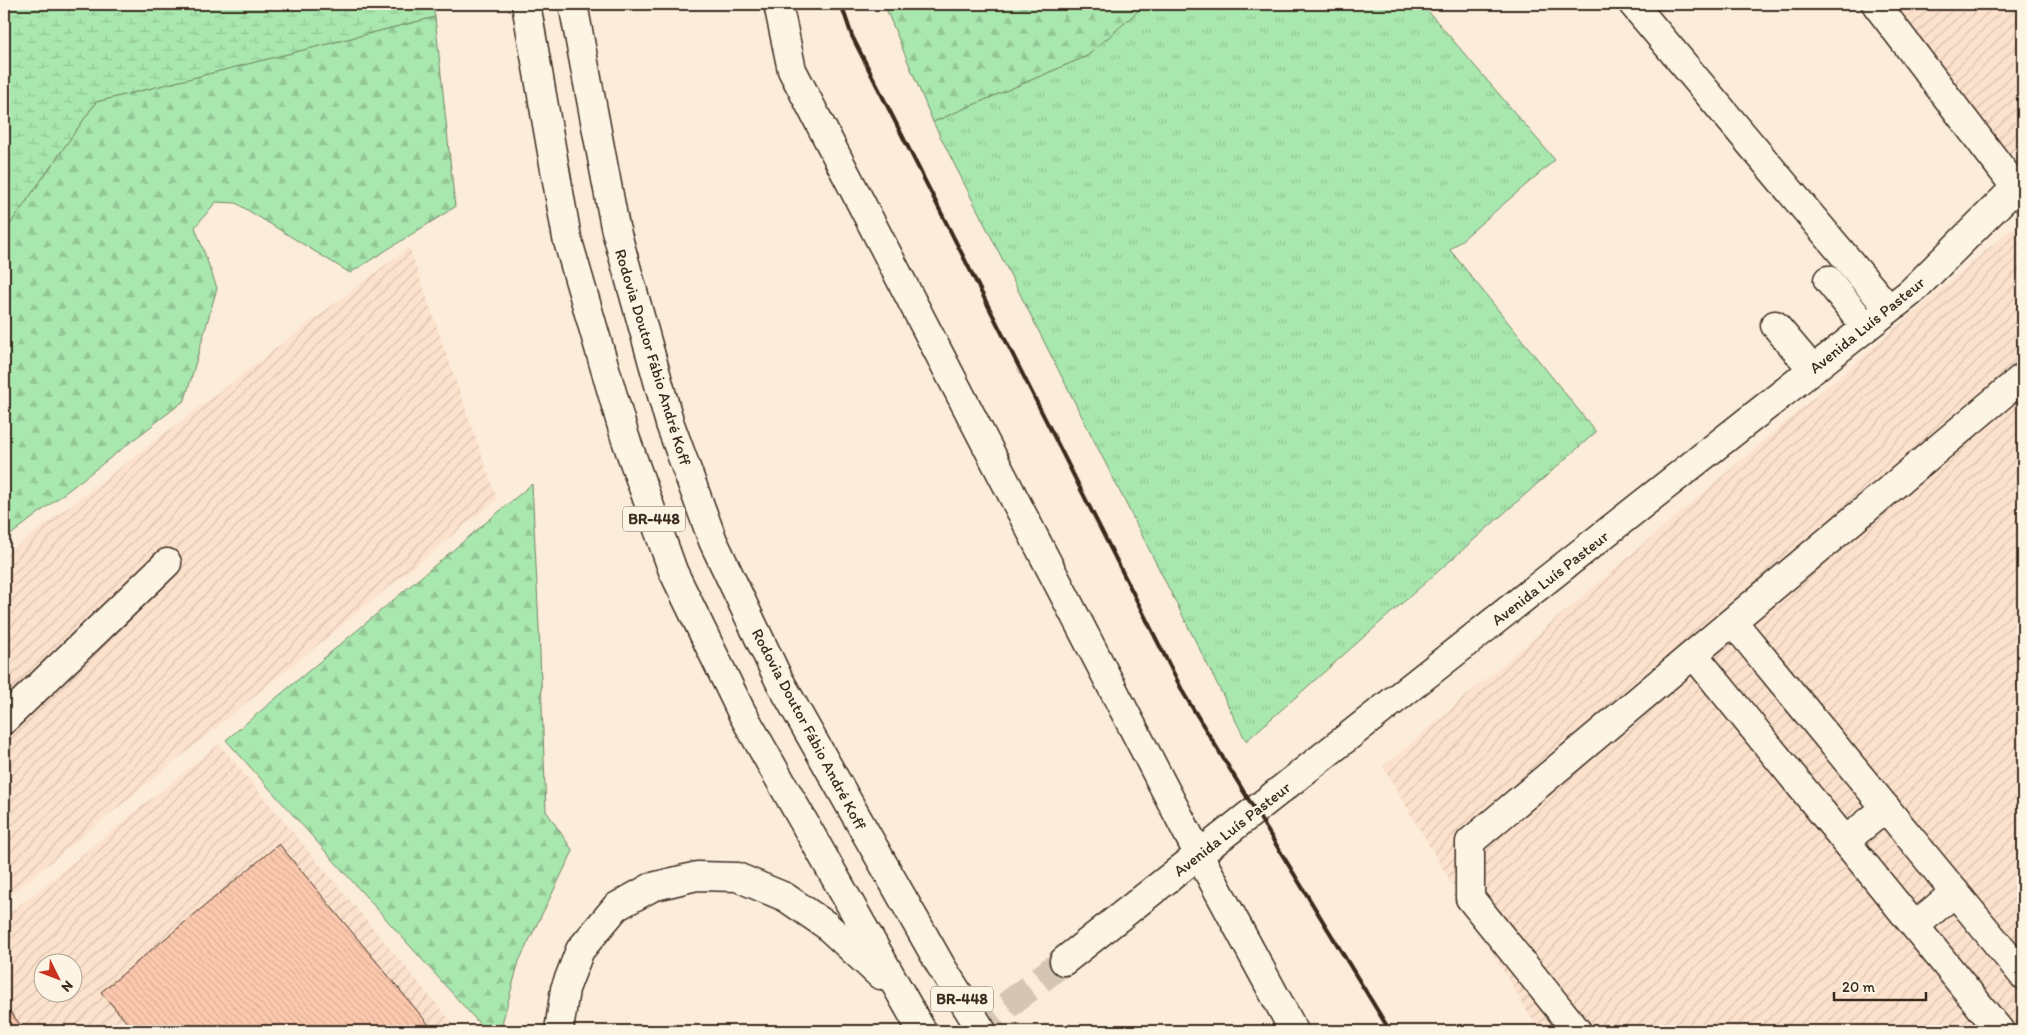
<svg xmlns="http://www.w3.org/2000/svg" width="2027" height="1035" font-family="Itim,sans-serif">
  <defs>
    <pattern id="industrial-furrows" width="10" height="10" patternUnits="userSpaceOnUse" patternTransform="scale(1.25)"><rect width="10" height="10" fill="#fce2cd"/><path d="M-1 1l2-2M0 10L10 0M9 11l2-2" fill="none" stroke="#d9c2b0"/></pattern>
    <pattern id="grass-tufts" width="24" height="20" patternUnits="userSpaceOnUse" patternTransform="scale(1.25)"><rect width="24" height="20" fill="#a8e7ae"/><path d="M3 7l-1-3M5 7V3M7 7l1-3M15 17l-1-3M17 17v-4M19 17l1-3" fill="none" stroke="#92c695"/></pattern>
    <pattern id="forest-firs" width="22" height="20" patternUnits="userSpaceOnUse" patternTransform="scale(1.25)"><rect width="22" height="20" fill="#a8e7ae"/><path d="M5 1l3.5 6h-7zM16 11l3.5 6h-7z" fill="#92c695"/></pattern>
    <pattern id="wetland-marsh" width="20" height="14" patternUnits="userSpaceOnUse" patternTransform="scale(1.25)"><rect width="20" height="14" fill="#a8e7ae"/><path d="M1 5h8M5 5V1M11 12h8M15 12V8" fill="none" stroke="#92c695"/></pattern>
    <pattern id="building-back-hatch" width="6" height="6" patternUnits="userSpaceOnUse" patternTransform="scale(1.25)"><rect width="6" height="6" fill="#fdc9ae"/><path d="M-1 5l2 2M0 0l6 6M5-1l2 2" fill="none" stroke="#daad95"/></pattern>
  </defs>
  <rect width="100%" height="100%" fill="#fcecda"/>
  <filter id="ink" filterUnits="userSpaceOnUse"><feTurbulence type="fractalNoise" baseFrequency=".02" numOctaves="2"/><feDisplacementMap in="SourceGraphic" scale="10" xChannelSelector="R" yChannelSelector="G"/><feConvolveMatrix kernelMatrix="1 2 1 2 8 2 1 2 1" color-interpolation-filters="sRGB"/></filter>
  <g filter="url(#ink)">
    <g fill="url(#industrial-furrows)" fill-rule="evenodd">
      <polygon points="1890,4 2023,4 2023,139 2010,155"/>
      <polygon points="2023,219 2023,1031 1539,1031 1383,767"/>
      <polygon points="409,247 497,499 4,900 4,556"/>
      <path d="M219,744l240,287h-455v-113zM42,962h30v30h-30z"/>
    </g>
    <polygon fill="url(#grass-tufts)" stroke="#728866" points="1146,4 1422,4 1555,160 1450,250 1596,432 1246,741 933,122 1087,56"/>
    <g fill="url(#forest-firs)" stroke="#728866">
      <polygon points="884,4 1146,4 1087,56 933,122"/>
      <polygon points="435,17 455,207 350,273 236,203 216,202 195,227 217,288 185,400 4,540 4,233 96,102"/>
      <polygon points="532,484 539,627 546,811 573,851 519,961 500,1031 486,1031 226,740"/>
    </g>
    <polygon fill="url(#wetland-marsh)" stroke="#728866" points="4,4 432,4 435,17 96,102 4,233"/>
    <g fill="url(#building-back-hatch)" stroke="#3b2a1e">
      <polygon points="279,844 434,1031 134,1031 101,992"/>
      <polygon points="4,1005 26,1031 4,1031"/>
    </g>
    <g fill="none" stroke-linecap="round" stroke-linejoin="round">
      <polyline stroke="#d5c5b4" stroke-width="28" stroke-dasharray="28 14" stroke-linecap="butt" points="974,1031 1064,961"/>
      <defs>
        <g id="minor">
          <polyline points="778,4 792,70 1199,855 1294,1031"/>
          <polyline points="1633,4 1889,309"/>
          <polyline points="1876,4 2023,197"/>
          <polyline points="1828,280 1866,327"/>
          <polyline points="1775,325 1813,370"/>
          <polyline points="1733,622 2023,975"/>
          <polyline points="1694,655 2000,1031"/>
          <polyline points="4,720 167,563"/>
          <polyline points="1846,840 1886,808"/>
          <polyline points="1916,925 1955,892"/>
          <polyline points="1064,961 1911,292 2023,180"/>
          <polyline points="1577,1031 1470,898 1470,842 2023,377"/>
        </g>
        <g id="highway">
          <polyline points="526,4 567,238 625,437 673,571 741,711 922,1031"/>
          <polyline points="573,4 615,227 670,424 713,541 779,680 941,966 982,1031"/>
          <polyline points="559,1031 565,989 580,950 616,907 652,887 697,876 737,877 785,897 826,925 880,975"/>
        </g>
      </defs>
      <use href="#minor" stroke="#3b2a1e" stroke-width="31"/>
      <use href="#highway" stroke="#3b2a1e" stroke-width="31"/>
      <use href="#minor" stroke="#fcf5e5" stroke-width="28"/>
      <use href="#highway" stroke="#fcf5e5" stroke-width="28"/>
      <polyline stroke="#3b2a1e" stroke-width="4" points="841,4 852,36 1184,694 1390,1031"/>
    </g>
  </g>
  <g text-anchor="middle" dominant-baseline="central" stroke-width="5" stroke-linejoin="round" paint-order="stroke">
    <g fill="#fcf5e5" stroke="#75675a" stroke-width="1">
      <rect x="623" y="506.5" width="62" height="25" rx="4"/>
      <rect x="931" y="986.5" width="62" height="25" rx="4"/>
    </g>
    <g font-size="15" font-weight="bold" fill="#3b2a1e">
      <text x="654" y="519">BR-448</text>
      <text x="962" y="999">BR-448</text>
    </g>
    <g font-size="16" fill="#3b2a1e" stroke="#fcf5e5">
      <text transform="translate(1867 325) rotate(-39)">Avenida Luís Pasteur</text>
      <text transform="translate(653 357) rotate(73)">Rodovia Doutor Fábio André Koff</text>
      <text transform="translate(1550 578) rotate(-38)">Avenida Luís Pasteur</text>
      <text transform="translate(809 729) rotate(62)">Rodovia Doutor Fábio André Koff</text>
      <text transform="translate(1232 829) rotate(-38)">Avenida Luís Pasteur</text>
    </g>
  </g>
  <rect width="2027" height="1035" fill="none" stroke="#fcf5e5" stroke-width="20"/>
  <rect x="10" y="10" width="2007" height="1015" fill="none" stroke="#3b2a1e" stroke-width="2" filter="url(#ink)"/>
  <g transform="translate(58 978) rotate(132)"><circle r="24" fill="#fcf5e5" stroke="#afa495"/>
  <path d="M0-4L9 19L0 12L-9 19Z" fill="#c8321e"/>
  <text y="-8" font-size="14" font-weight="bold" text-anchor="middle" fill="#3b2a1e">N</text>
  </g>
  <path d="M1834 992v8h92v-8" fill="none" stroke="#3b2a1e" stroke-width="2.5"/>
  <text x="1842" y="992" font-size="15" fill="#3b2a1e" stroke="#fcf5e5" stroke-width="4" paint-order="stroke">20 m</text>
</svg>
